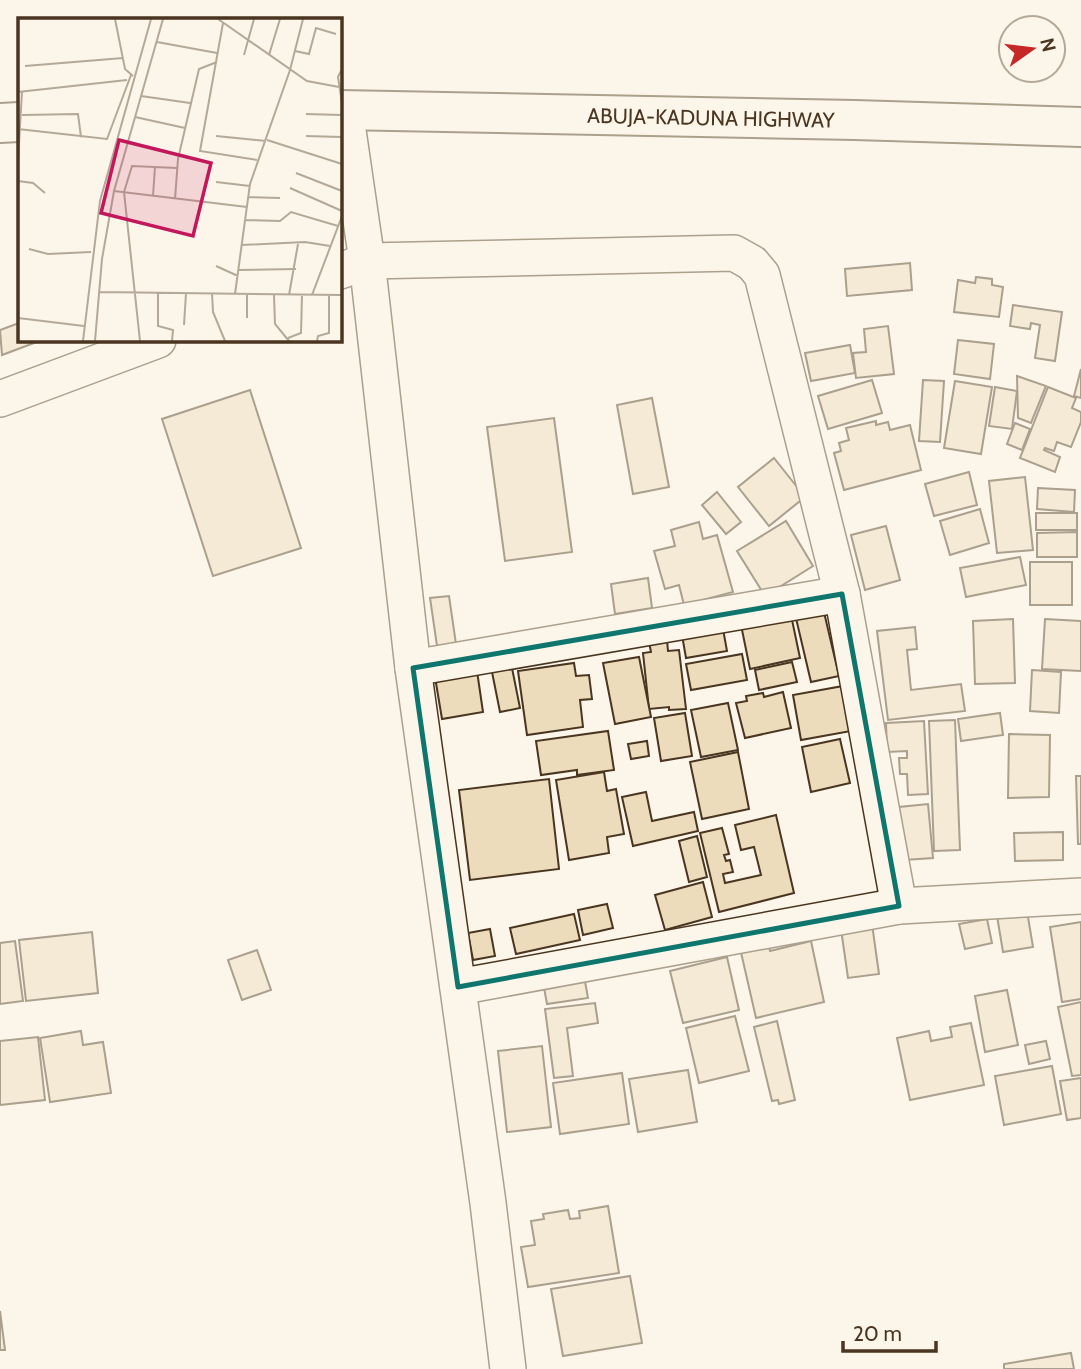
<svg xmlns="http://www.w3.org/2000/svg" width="1081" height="1369" font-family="Cabin,sans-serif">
  <rect width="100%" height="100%" fill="#fbf6e9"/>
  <g fill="#ecdcbc" stroke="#4a3520" stroke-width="2">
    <polygon points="910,263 912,290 847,296 845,269"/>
    <polygon points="976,277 992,279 992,285 1003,287 999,317 954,312 958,280 975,283"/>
    <polygon points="1013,305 1062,312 1055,361 1035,358 1040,325 1031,323 1030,329 1010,326"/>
    <polygon points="19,323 19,340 42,340 2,355 0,330"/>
    <polygon points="888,326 894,374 856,378 853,353 866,352 864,329"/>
    <polygon points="958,340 994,344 990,379 954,374"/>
    <polygon points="850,345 855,373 811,381 805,353"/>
    <polygon points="1081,369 1081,398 1074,396"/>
    <polygon points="1017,376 1046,386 1031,423 1018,418"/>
    <polygon points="872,380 882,413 828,429 818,396"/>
    <polygon points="923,380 944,381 940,442 919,441"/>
    <polygon points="955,381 992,387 981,454 944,448"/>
    <polygon points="995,387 1017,391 1012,429 989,426"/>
    <polygon points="1048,387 1076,398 1072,408 1081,412 1081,422 1071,447 1057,442 1054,451 1045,448 1044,450 1060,457 1055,472 1020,458"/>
    <polygon points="250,390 301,548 213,576 162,419"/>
    <polygon points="652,398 669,487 633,494 617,405"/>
    <polygon points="554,418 572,552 505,561 487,427"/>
    <polygon points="876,421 876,425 888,422 890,430 910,425 921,470 844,490 834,453 841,451 839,443 849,440 846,428"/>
    <polygon points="1015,423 1030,429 1022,450 1007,444"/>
    <polygon points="774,458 805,497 769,526 738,487"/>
    <polygon points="969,472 977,505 934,516 925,484"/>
    <polygon points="1025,477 1033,550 997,553 989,481"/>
    <polygon points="1038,488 1075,490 1074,512 1037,509"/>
    <polygon points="717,492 741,522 726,534 702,505"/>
    <polygon points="980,509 989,543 950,555 940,521"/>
    <rect x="1036" y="513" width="41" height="17"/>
    <polygon points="786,521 813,566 765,596 737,551"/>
    <polygon points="699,522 703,539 717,535 733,592 684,605 679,585 665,589 654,551 675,546 671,530"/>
    <polygon points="886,526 900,580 865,590 851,535"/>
    <polygon points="1077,532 1077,557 1037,557 1037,533"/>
    <polygon points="1020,557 1026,585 966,597 960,568"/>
    <rect x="1030" y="562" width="42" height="43"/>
    <polygon points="648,578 652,608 615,614 611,584"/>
    <polygon points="449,596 456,644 437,646 430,598"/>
    <polygon points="823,608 839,676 811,682 795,614"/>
    <polygon points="791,615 800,658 750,669 741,625"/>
    <polygon points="1013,619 1015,683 975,684 973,621"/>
    <polygon points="1045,619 1081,621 1081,671 1042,669"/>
    <polygon points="915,627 917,649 907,650 911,690 961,684 965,711 888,720 877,631"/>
    <polygon points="723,629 727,651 686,658 682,635"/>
    <polygon points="667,640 668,651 679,650 686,709 669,710 669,707 649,709 643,653 651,652 649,642"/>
    <polygon points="742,654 747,680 691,690 686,664"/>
    <polygon points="639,657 651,717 615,724 603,663"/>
    <polygon points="792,662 797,682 759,690 755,670"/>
    <polygon points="574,663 576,676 589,675 592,699 580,700 583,727 527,735 518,671"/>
    <polygon points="512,668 520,708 500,712 492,672"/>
    <polygon points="1032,670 1061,672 1059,713 1030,711"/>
    <polygon points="477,671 483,712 442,719 435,677"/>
    <polygon points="843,686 851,731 801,740 793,695"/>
    <polygon points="783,692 791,728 745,738 736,703 747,701 746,696 763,693 764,697"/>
    <polygon points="728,703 738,750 701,757 691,710"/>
    <polygon points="685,713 692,756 661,761 654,718"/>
    <polygon points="1000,713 1003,735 961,741 958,719"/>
    <polygon points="955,720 960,850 934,851 929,721"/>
    <polygon points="924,721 928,794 908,795 907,774 900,774 899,758 907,758 907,751 887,752 886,723"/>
    <polygon points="608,731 614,770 577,775 577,770 541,775 536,741"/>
    <polygon points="1009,734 1050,735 1049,797 1008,798"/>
    <polygon points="840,739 850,783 811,792 802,747"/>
    <polygon points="647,741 649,756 631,759 628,744"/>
    <polygon points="738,752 749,809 702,819 690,762"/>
    <polygon points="604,772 607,791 616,789 624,834 607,837 609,853 569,860 556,780"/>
    <polygon points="1076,776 1081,776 1081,844 1078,844"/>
    <polygon points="549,779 559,869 470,880 459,790"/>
    <polygon points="646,792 652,821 694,812 698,831 633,846 622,797"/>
    <polygon points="928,804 933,858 904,860 899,807"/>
    <polygon points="776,815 794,893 719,912 700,833 722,828 729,854 724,855 726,861 730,860 733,872 723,874 725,883 761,875 754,847 741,850 735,825"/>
    <polygon points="1063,832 1063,860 1015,861 1014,833"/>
    <polygon points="697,836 707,877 689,882 679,841"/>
    <polygon points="703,882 712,917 665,930 655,895"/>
    <polygon points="607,904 613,928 583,935 578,910"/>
    <polygon points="1027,911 1033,947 1003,952 997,916"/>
    <polygon points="574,914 580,940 516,954 510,928"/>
    <polygon points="987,919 992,943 965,949 959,924"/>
    <polygon points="1081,922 1081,999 1062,1002 1050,927"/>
    <polygon points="872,924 879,974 848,978 841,929"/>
    <polygon points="490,929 495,956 473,960 468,933"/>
    <polygon points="92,932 98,993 26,1001 19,940"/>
    <polygon points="15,941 23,1001 0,1004 0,943"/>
    <polygon points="811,941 824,1002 756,1018 740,948 768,942 770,951"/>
    <polygon points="257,950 271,990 242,1000 228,960"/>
    <polygon points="727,957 739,1010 683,1023 670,971"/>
    <polygon points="584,976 588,998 547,1004 543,982"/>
    <polygon points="1007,990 1018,1045 985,1052 975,996"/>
    <polygon points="1081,1002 1081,1075 1072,1076 1058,1007"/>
    <polygon points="595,1003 598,1023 567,1028 573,1076 554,1078 545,1009"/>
    <polygon points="735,1016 749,1071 699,1083 686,1028"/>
    <polygon points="777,1021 795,1100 779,1104 778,1100 772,1101 754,1027"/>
    <polygon points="971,1023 984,1085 910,1100 897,1038 929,1031 931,1041 952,1037 950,1027"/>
    <polygon points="81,1031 83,1045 103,1042 111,1093 50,1102 40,1038"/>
    <polygon points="38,1037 45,1100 0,1105 0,1041"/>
    <polygon points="1046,1041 1050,1059 1029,1064 1025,1045"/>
    <polygon points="542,1046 551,1127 507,1132 498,1051"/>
    <polygon points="1052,1066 1061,1114 1004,1125 995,1076"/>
    <polygon points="688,1070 697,1122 638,1132 629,1079"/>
    <polygon points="622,1073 629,1124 560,1134 553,1083"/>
    <polygon points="1081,1078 1081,1118 1067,1120 1060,1081"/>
    <polygon points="608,1206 619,1273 528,1287 521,1247 535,1245 531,1221 544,1219 543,1214 568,1210 570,1219 580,1218 579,1211"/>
    <polygon points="630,1276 642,1343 563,1356 551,1289"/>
    <polygon points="0,1311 5,1350 0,1350"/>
    <polygon points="1071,1353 1074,1369 1004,1369 1004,1364"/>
  </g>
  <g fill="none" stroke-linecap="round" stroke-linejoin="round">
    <defs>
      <g id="minor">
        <polyline points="345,110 367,261 413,668 488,1203 508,1369"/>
        <polyline points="340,271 367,261 734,253 752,263 762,275 842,594 899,906"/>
        <polyline points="0,399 158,340"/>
        <polyline points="413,668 842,594"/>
        <polyline points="458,987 899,906 1081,896"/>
      </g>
      <g id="highway">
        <path id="s1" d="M340,110l515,10 226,7"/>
        <polyline points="0,123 19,122"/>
      </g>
    </defs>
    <use href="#minor" stroke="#4a3520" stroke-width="38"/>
    <use href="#highway" stroke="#4a3520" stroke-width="42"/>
    <use href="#minor" stroke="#fbf6e9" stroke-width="35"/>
    <use href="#highway" stroke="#fbf6e9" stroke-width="38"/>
  </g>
  <path d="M0 0H1081V1369H0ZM842,594l57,312 -441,81 -45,-319z" fill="#fbf6e9" fill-opacity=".55" fill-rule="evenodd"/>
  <path fill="none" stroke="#0f766e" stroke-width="5" stroke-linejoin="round" d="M842,594l57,312 -441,81 -45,-319z"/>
  <g text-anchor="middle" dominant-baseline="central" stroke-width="5" stroke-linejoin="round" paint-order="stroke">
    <g font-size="21" fill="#4a3520" stroke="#fbf6e9">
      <text stroke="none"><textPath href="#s1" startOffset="371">ABUJA-KADUNA HIGHWAY</textPath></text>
    </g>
  </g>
  <g transform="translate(18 18)">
    <rect width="324" height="324" fill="#fbf6e9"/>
    <path fill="none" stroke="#b4a999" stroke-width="2" d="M97,1l10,50 8,7M200,1l89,62 32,6M205,5l-23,128 57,9M139,24l60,11M277,33l14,3 7,-26 20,6M226,37l10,-36M251,37l11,-36M7,48l98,-8M324,51l-4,8 4,26M0,74l109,-12M123,78l49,7M288,96l36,1M4,97l56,-1 3,23M117,99l50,11M0,111l89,10 24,-64M198,118l50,5M288,118l36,1M249,122l75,24M0,143l4,-69M278,155l46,18M0,163l15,2 12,10M198,164l34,4M272,170l52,23M96,173l133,16M135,178l2,-29M230,179l32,1M157,181l3,-40 21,-90 18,-7M227,202l35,1 11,-9 47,14M224,227l63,-3 25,4M11,231l19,5 43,-2M198,248l22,10M220,252l58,-1M81,274l243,3M140,275v33l15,4 -1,11M194,275l1,19 12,29M217,276l15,-110 40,-114 13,-51M256,277l1,29 14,17M271,277l9,-51M294,277l30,-79M0,300l66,8M229,300v-24M166,307l2,-32M270,320l13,-5 1,-38M65,323l17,-140 51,-182M77,323l7,-82 12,-68 49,-172M122,323l-16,-149 8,-26 45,2M299,323l1,-5 11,-3v-38"/>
    <path fill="#c2185b" fill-opacity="0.15" stroke="#c2185b" stroke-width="3.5" d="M101,122l92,23 -18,73 -92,-23z"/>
    <rect width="324" height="324" fill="none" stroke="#4a3520" stroke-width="3.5"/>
  </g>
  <g transform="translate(1032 49) rotate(76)"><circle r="33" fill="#fbf6e9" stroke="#b4a999" stroke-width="2"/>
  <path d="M0-5L12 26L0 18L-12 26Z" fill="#c62828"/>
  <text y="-10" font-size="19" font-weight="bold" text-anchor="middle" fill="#4a3520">N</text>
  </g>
  <path d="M843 1341v10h93v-10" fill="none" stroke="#4a3520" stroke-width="3.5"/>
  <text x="853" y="1341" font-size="21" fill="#4a3520" stroke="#fbf6e9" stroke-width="5" paint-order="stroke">20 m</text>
</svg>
